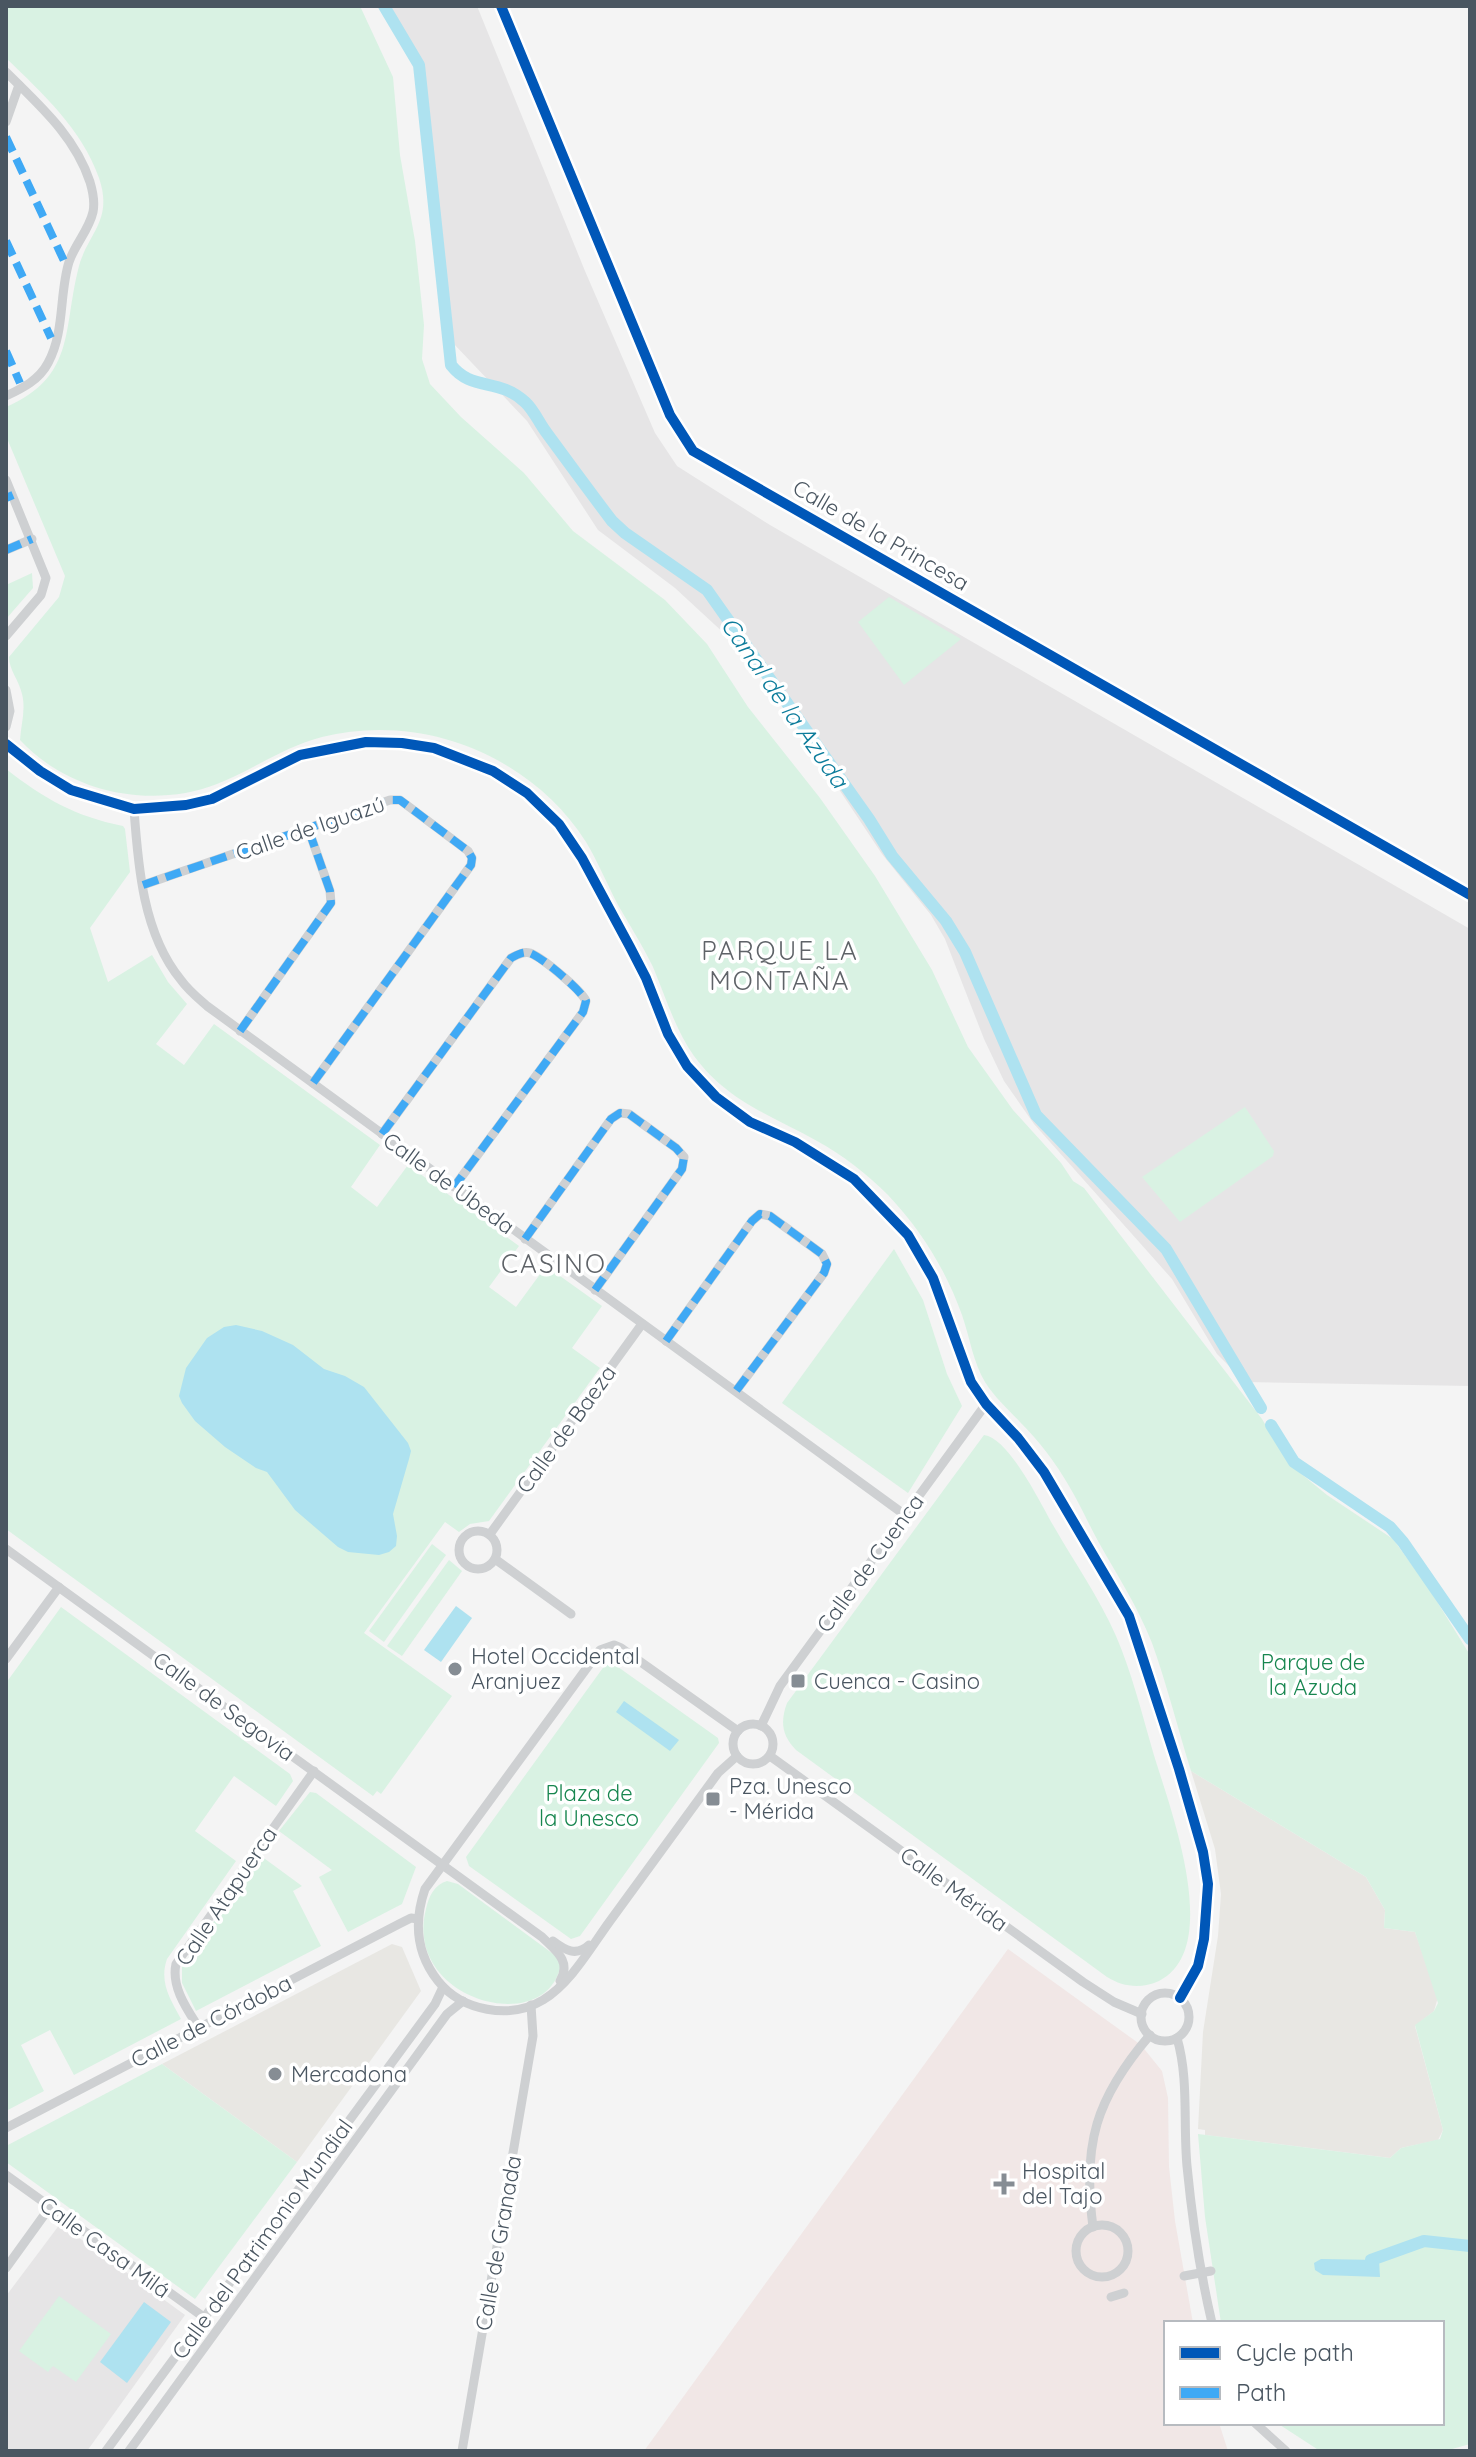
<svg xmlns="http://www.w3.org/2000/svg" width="1476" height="2457" font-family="Quicksand,sans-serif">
  <rect width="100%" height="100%" fill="#f4f4f4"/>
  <g fill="#e8e7e3">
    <polygon points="1191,1771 1366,1877 1385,1910 1384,1928 1415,1932 1438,1997 1434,2011 1415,2026 1443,2130 1438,2140 1401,2148 1390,2158 1205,2135 1205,2130 1198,2129 1203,2032 1218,1936 1221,1894 1215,1849"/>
    <polygon points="392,1944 402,1947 421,1991 297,2162 162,2064"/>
  </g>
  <g fill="#e6e5e6">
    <polygon points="388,6 477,6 585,271 655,433 677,466 770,525 1470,929 1470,1386 1245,1382 1217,1354 1172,1279 1034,1124 1004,1081 984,1039 945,939 931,915 882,854 753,660 675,588 598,530 527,421 453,343 424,67"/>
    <polygon points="60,2224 185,2315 87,2451 6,2451 6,2296"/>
  </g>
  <polygon fill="#f1e7e6" points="1008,1949 1141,2045 1162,2071 1168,2098 1169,2167 1175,2221 1193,2323 1166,2323 1166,2423 1219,2423 1228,2451 644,2451"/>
  <g fill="#d9f2e3">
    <path d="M6,6h354l33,71 7,78 15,86 9,84 -2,34 8,25 31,33 63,56 49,58 92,69 42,44 41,63 72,91 55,78 57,94 36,77 45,63 48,53 12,18 11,7 178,231 26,44 39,32 66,44 35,48 42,68v789l-25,7h-125l-43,-28h165v-100h-221l-16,-106 -7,-83 192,24 11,-10 39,-9 3,-9 -28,-105 19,-14 4,-8 -23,-71 -31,-4 1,-18 -19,-33 -175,-106c-13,-42 -24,-86 -39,-128 -14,-36 -35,-68 -54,-102 -10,-18 -18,-37 -29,-55 -13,-23 -30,-45 -49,-64 -12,-13 -25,-24 -35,-40 -12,-20 -15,-44 -23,-67 -16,-45 -41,-85 -74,-120 -21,-21 -45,-40 -71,-54 -46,-26 -89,-39 -123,-85 -19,-27 -28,-58 -41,-89 -10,-21 -23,-41 -35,-62 -11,-21 -20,-43 -32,-63 -32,-51 -84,-87 -141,-103 -39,-11 -83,-12 -123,-2 -39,10 -69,33 -105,47 -67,26 -149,8 -197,-44 1,-16 6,-30 2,-46 -3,-14 -13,-24 -13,-37l50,-60 6,-21 -59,-140v-29c69,-30 57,-76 72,-137 8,-36 36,-48 21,-92 -17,-49 -57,-85 -93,-120z"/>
    <polygon points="32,573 33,588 6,619 6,585"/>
    <polygon points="889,597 961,639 904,685 858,622"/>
    <path d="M6,769c39,30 68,47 117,57l2,3 5,43 -40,56 18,54 44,-27 16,27 19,22 -31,40 28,21 30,-41 166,121 -29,42 26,20 31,-42 111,81 -30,41 27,20 30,-41 56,40 -30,42 28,20 -111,153 -19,3 -11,8 -14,-10 -81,111 88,63 -71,98 -4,-3 -4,5 -367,-267z"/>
    <polygon points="1245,1107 1274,1151 1273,1156 1180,1222 1142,1177"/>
    <polygon points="894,1249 923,1300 947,1374 962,1406 908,1493 782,1403"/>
    <path d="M984,1435c25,3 57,69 69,90 21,37 46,72 63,111 16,37 26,78 37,116 15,51 72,196 6,229 -18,8 -36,6 -52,-4l-311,-227c-14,-14 -16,-28 -9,-47z"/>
    <polygon points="432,1544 446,1555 384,1642 369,1631"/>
    <polygon points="449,1560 462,1571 402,1656 387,1646"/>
    <path d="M61,1607l229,167 3,7 -17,25 -42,-30 -39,55 41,30 -69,98c-8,23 3,40 14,60l-107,56 -24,-45 -29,15 23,46 -38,20v-428z"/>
    <polygon points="611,1662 718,1738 719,1743 580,1936 571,1939 469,1866 466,1857 605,1665"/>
    <polygon points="310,1792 316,1793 416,1867 402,1904 348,1932 319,1877 332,1870 279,1831"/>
    <polygon points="261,1856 302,1886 293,1891 321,1946 196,2011 182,1983 182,1966"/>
    <path d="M447,1881l11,3 98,72 5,7c-12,77 -159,38 -135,-54 3,-13 8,-24 21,-28z"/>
    <polygon points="162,2064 297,2162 195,2299 6,2162 6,2146"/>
    <polygon points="59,2296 111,2334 76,2382 53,2366 48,2372 19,2351"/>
  </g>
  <g fill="#aee2f0">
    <polygon points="236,1325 262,1331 293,1345 324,1369 345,1376 364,1387 408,1443 411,1451 409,1459 393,1514 397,1536 396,1546 389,1552 379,1555 348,1552 338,1547 295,1510 267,1472 256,1468 225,1447 195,1421 182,1403 179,1396 186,1368 207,1338 224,1327"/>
    <polygon points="456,1606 472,1618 441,1662 424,1650"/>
    <polygon points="624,1701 679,1740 670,1751 616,1712"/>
    <polygon points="1321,2259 1379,2260 1380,2277 1323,2275 1315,2270 1314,2263"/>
    <polygon points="144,2302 171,2322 127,2383 100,2362"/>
  </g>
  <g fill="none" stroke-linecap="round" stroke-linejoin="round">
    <g stroke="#aee2f0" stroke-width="12">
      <path d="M384,6l35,59 32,300c21,27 47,12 74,37 9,8 14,21 21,30 22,30 44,60 66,89l13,12 82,57 162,229 23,37 54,65 19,31 71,163 130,134 95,159"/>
      <polyline points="1271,1425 1294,1462 1390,1527 1403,1542 1470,1639"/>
      <polyline points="1371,2265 1371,2260 1424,2241 1470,2246"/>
    </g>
    <g stroke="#ced0d2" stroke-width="9">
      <path d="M6,72c33,33 69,64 84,110 3,10 5,20 3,30 -4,18 -18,32 -24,50 -10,32 -4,70 -21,101 -9,17 -25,25 -42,33"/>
      <polyline points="6,122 19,85"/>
      <polyline points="6,480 46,578 41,595 6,636"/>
      <polyline points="6,550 32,539"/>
      <polyline points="6,690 10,711 6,727"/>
      <polyline points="6,744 40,771 71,790 134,809 186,805 212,799 300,755 366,742 402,743 434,748 493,771 527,793 559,824 582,858 630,947 646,978 668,1034 687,1066 716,1097 750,1122 795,1142 854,1179 908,1235 933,1278 971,1382 986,1404 1018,1438 1044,1472 1129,1616 1179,1769 1203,1852 1208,1884 1204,1939 1198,1966 1180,1998"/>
      <path d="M134,809c4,57 9,125 47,171 7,10 17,18 26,26l698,509"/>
      <polyline points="143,885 390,800 400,800 468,851 472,858 471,865 313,1083"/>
      <polyline points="240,1031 331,903 330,891 308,828"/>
      <path d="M382,1134l129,-176c6,-3 12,-7 19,-5 13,5 51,37 56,48l-3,11 -129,175"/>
      <polyline points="525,1239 611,1119 620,1113 629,1114 676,1148 684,1157 682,1169 595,1290"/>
      <polyline points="666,1341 752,1221 760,1214 770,1216 822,1254 827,1264 824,1273 736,1391"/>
      <circle cx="478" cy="1550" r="19"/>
      <polyline points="490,1534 642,1324"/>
      <path d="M6,1549l536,388c13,13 30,24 18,44"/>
      <polyline points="495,1559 571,1614"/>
      <polyline points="6,1659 59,1587"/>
      <circle cx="753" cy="1744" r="20"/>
      <polyline points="761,1726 780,1686 986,1404"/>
      <path d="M737,1756l-19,17c-36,49 -72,98 -108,148 -19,26 -39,62 -67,79 -33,20 -81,11 -105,-19 -22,-28 -24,-60 -13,-92l175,-239 14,-5 7,3 117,83"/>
      <polyline points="770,1756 1083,1982 1114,2002 1142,2014"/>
      <path d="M553,1941c12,9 23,16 36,4"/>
      <circle cx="1165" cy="2017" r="24"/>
      <path d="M199,2028c-12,-19 -28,-41 -23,-64l138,-193"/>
      <path d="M1177,2038c12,41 6,85 10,128 5,52 13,106 25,157"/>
      <polyline points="6,2128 399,1924 411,1918 418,1919"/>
      <polyline points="6,2175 205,2318"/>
      <circle cx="1102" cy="2251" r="26"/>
      <path d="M1093,2227c-11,-83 3,-129 57,-192"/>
      <polyline points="6,2268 50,2207"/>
      <polyline points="1184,2276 1211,2271"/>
      <polyline points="1111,2297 1124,2293"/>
      <polyline points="1255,2423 1286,2451"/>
      <polyline points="106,2451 435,2004 443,1987"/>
      <polyline points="129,2451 447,2014 463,2001"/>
      <polyline points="462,2451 533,2036 531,2005"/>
    </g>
    <polyline stroke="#ced0d4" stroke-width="12" points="501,6 670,415 693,451 1470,895"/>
    <g stroke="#3fa9f5" stroke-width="8" stroke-dasharray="16 8" stroke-linecap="butt">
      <polyline points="6,137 65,263"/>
      <polyline points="6,241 51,338"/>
      <polyline points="6,351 20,383"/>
      <polyline points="6,498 13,495"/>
      <polyline points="6,550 32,539"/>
      <polyline points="143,885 390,800 400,800 468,851 472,858 471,865 313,1083"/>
      <polyline points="240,1031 331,903 330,891 308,828"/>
      <path d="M382,1134l129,-176c6,-3 12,-7 19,-5 13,5 51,37 56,48l-3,11 -129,175"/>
      <polyline points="525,1239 611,1119 620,1113 629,1114 676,1148 684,1157 682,1169 595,1290"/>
      <polyline points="666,1341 752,1221 760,1214 770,1216 822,1254 827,1264 824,1273 736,1391"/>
    </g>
    <defs>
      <g id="cycleway">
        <polyline points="501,6 670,415 693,451 1470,895"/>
        <polyline points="6,744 40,771 71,790 134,809 186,805 212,799 300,755 366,742 402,743 434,748 493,771 527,793 559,824 582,858 630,947 646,978 668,1034 687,1066 716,1097 750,1122 795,1142 854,1179 908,1235 933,1278 971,1382 986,1404 1018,1438 1044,1472 1129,1616 1179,1769 1203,1852 1208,1884 1204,1939 1198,1966 1180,1998"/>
      </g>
    </defs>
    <use href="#cycleway" stroke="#fff" stroke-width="15"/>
    <use href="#cycleway" stroke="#0057b8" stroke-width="10"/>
  </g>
  <g fill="#868d94" stroke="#fff" stroke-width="3">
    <circle cx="455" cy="1669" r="8"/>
    <rect x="790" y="1673" width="16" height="16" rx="4"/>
    <rect x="705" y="1791" width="16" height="16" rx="4"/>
    <circle cx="275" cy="2074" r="8"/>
    <path d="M1000 2172h8v8h8v8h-8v8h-8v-8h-8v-8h8z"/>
  </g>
  <g text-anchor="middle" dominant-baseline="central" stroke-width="7" stroke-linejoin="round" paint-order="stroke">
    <g font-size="22" fill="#4a5661" stroke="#fff">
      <text transform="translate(881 535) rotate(30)">Calle de la Princesa</text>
      <text transform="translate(310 828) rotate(-19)">Calle de Iguazú</text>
      <text transform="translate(449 1183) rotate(36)">Calle de Úbeda</text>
      <text transform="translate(566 1429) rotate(-54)">Calle de Baeza</text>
      <text transform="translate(870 1563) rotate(-54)">Calle de Cuenca</text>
      <text transform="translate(224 1706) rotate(36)">Calle de Segovia</text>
      <text transform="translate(954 1889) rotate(36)">Calle Mérida</text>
      <text transform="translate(226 1896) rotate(-56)">Calle Atapuerca</text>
      <text transform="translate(211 2021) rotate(-27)">Calle de Córdoba</text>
      <text transform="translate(262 2239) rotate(-54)">Calle del Patrimonio Mundial</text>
      <text transform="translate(498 2243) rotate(-80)">Calle de Granada</text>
      <text transform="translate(105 2247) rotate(36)">Calle Casa Milá</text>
    </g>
    <g font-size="22" fill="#4a5661" stroke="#fff" text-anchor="start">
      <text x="471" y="1656">Hotel Occidental<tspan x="471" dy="25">Aranjuez</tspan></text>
      <text x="814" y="1681">Cuenca - Casino</text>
      <text x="729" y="1786">Pza. Unesco<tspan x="729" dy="25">- Mérida</tspan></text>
      <text x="291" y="2074">Mercadona</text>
      <text x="1022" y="2171">Hospital<tspan x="1022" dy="25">del Tajo</tspan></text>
    </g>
    <g font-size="22" fill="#17864f" stroke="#fff">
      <text x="1313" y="1662">Parque de<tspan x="1313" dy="25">la Azuda</tspan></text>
      <text x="589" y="1793">Plaza de<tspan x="589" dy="25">la Unesco</tspan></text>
    </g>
    <g font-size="24" font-style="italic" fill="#0c7c9b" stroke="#fff">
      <text transform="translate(785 702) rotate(55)">Canal de la Azuda</text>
    </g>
    <g font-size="26" letter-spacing="2" fill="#5f6368" stroke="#fff">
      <text x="780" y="950">PARQUE LA<tspan x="780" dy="30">MONTAÑA</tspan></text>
      <text x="554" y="1263">CASINO</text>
    </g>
  </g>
  <rect width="1476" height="2457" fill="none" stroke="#4a5661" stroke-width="16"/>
  <rect x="1164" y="2321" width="280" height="104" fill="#ffffff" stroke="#b7bbc0" stroke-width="2"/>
  <rect x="1180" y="2347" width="40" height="12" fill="#0057b8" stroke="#b7bbc0" stroke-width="2"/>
  <text x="1236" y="2361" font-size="24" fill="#4a5661">Cycle path</text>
  <rect x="1180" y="2387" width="40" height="12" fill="#3fa9f5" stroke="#b7bbc0" stroke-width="2"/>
  <text x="1236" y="2401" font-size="24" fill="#4a5661">Path</text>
</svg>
